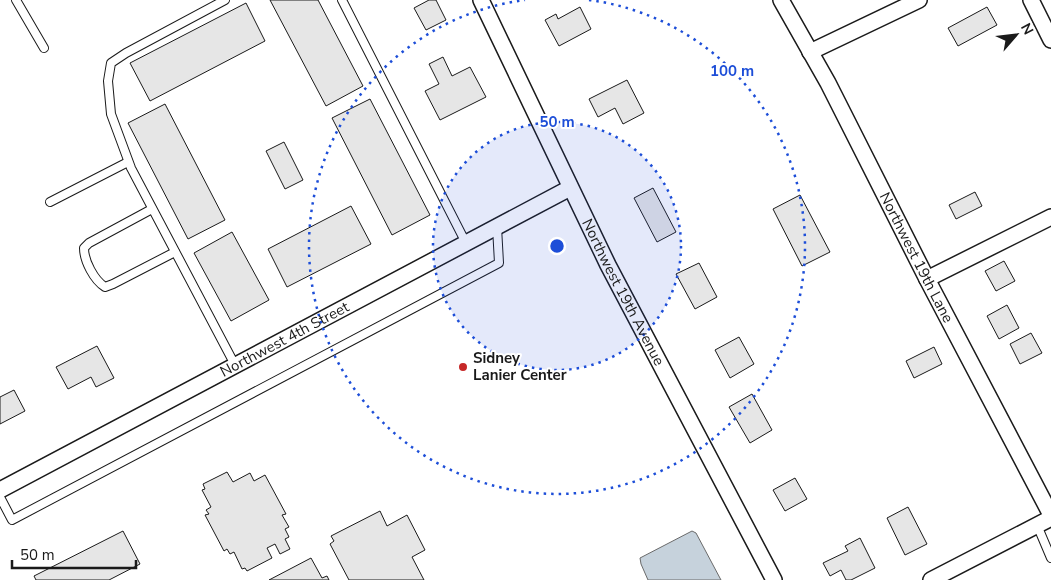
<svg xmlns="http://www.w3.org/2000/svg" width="1051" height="580" font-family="'Nunito Sans',sans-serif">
  <rect width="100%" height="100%" fill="#fff"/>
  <polygon fill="#c6d2dc" stroke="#6a6a6a" points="692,531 696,533 721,580 648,580 641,564 640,558"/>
  <g fill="#e6e6e6" stroke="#1a1a1a">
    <polygon points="270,0 318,0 363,86 326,106"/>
    <polygon points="429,0 436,0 446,20 426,30 414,8"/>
    <polygon points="246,3 265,41 150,101 130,63"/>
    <polygon points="580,7 591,29 559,46 545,20 556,14 558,19"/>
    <polygon points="987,7 997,25 958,46 948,28"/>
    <polygon points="443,57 452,76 470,67 486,97 440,120 425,91 439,84 429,64"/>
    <polygon points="627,80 644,113 623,124 615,108 598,117 589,99"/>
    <polygon points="370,99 430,215 392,235 332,118"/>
    <polygon points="165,104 225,220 188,239 128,123"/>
    <polygon points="284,142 303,180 285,189 266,151"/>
    <polygon points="653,188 676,232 657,242 634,198"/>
    <polygon points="975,192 982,206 956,219 949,205"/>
    <polygon points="800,195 830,252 802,266 773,209"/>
    <polygon points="351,206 371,244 287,287 268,249"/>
    <polygon points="232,232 269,300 231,321 194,253"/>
    <polygon points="1004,261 1015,281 996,291 985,271"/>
    <polygon points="699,263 717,297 695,309 676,274"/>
    <polygon points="1007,305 1019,328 999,339 987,316"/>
    <polygon points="1031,333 1042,353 1020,364 1010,344"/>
    <polygon points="739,337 754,364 730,378 715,350"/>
    <polygon points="97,346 114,378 96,387 91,377 68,389 56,367"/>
    <polygon points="934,347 942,364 914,378 906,361"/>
    <polygon points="14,390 25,411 0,424 0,397"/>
    <polygon points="752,394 772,430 750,443 729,407"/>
    <polygon points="227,472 233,482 250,473 254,481 265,475 286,514 282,515 289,527 285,529 289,537 285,539 290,549 280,554 275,544 267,548 272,558 247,571 245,568 242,569 234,552 230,554 227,549 224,551 205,515 209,514 206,510 211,507 202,490 205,489 203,484"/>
    <polygon points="795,478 807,499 785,511 773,490"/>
    <polygon points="908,507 927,544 905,555 887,518"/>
    <polygon points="380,511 387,526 407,515 425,550 412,557 424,580 349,580 330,544 334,541 331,536"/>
    <polygon points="123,531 140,564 109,580 36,580 34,576"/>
    <polygon points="860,538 875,568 851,580 846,580 841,570 830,576 823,563 848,551 845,546"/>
    <polygon points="311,558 322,578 327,576 329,580 269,580"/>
  </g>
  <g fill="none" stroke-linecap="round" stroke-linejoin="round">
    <defs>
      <g id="lane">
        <polyline points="16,0 44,48"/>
        <polyline points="225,0 126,53 111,63 108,81 111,114 131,168 235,365"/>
        <polyline points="342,0 466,243"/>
        <polyline points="50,202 128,162"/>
        <path d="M152,209l-63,34 -5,5c0,13 10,32 21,39l8,-3 62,-32"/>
        <polyline points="0,497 12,520 499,263 497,227"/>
        <polyline points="1037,525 1051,558"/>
      </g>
      <g id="street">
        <path id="s1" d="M481,0l127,265 166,315"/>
        <path id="s2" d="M781,0l47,83 99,196 124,236"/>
        <polyline points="1031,0 1051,40"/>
        <polyline points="810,52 919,0"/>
        <polyline points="927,279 1051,217"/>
        <path id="s3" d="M0,490l570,-302"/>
        <polyline points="931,580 1051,518"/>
      </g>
    </defs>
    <use href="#lane" stroke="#1a1a1a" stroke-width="10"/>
    <use href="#street" stroke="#1a1a1a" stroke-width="18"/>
    <use href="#lane" stroke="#fff" stroke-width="8"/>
    <use href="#street" stroke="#fff" stroke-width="15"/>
  </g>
  <circle cx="557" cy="246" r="124" fill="#1d4ed8" fill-opacity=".12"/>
  <g fill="none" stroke="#1d4ed8" stroke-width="2.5" stroke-dasharray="2.5 5">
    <circle cx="557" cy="246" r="124"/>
    <path d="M589 0A248 248 0 1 1 525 0"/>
  </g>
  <circle fill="#c62828" stroke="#fff" stroke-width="2" cx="463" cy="367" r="5"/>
  <g text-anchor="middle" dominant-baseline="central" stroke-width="4" stroke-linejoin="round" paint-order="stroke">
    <g font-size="15" fill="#1a1a1a" stroke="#fff">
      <text stroke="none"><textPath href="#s2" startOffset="291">Northwest 19th Lane</textPath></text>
      <text stroke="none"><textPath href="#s1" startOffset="325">Northwest 19th Avenue</textPath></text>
      <text stroke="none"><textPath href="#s3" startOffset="322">Northwest 4th Street</textPath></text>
    </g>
    <g font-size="15" font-weight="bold" fill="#1a1a1a" stroke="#fff" text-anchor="start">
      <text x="473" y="358">Sidney<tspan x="473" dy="17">Lanier Center</tspan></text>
    </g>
  </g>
  <circle cx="557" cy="246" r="8" fill="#1d4ed8" stroke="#fff" stroke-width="2.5"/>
  <g font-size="15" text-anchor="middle" font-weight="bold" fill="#1d4ed8" stroke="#fff" stroke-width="4" stroke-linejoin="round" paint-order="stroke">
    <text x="732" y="76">100 m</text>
    <text x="557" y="127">50 m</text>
  </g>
  <g transform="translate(1016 35) rotate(62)" stroke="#ffffff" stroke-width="4" paint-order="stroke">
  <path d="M0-4L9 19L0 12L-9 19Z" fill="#1a1a1a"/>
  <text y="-8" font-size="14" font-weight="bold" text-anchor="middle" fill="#1a1a1a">N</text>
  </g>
  <path d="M12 560v8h124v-8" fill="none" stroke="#1a1a1a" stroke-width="2.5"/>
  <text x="20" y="560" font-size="15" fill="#1a1a1a" stroke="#ffffff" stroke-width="4" paint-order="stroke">50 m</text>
</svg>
